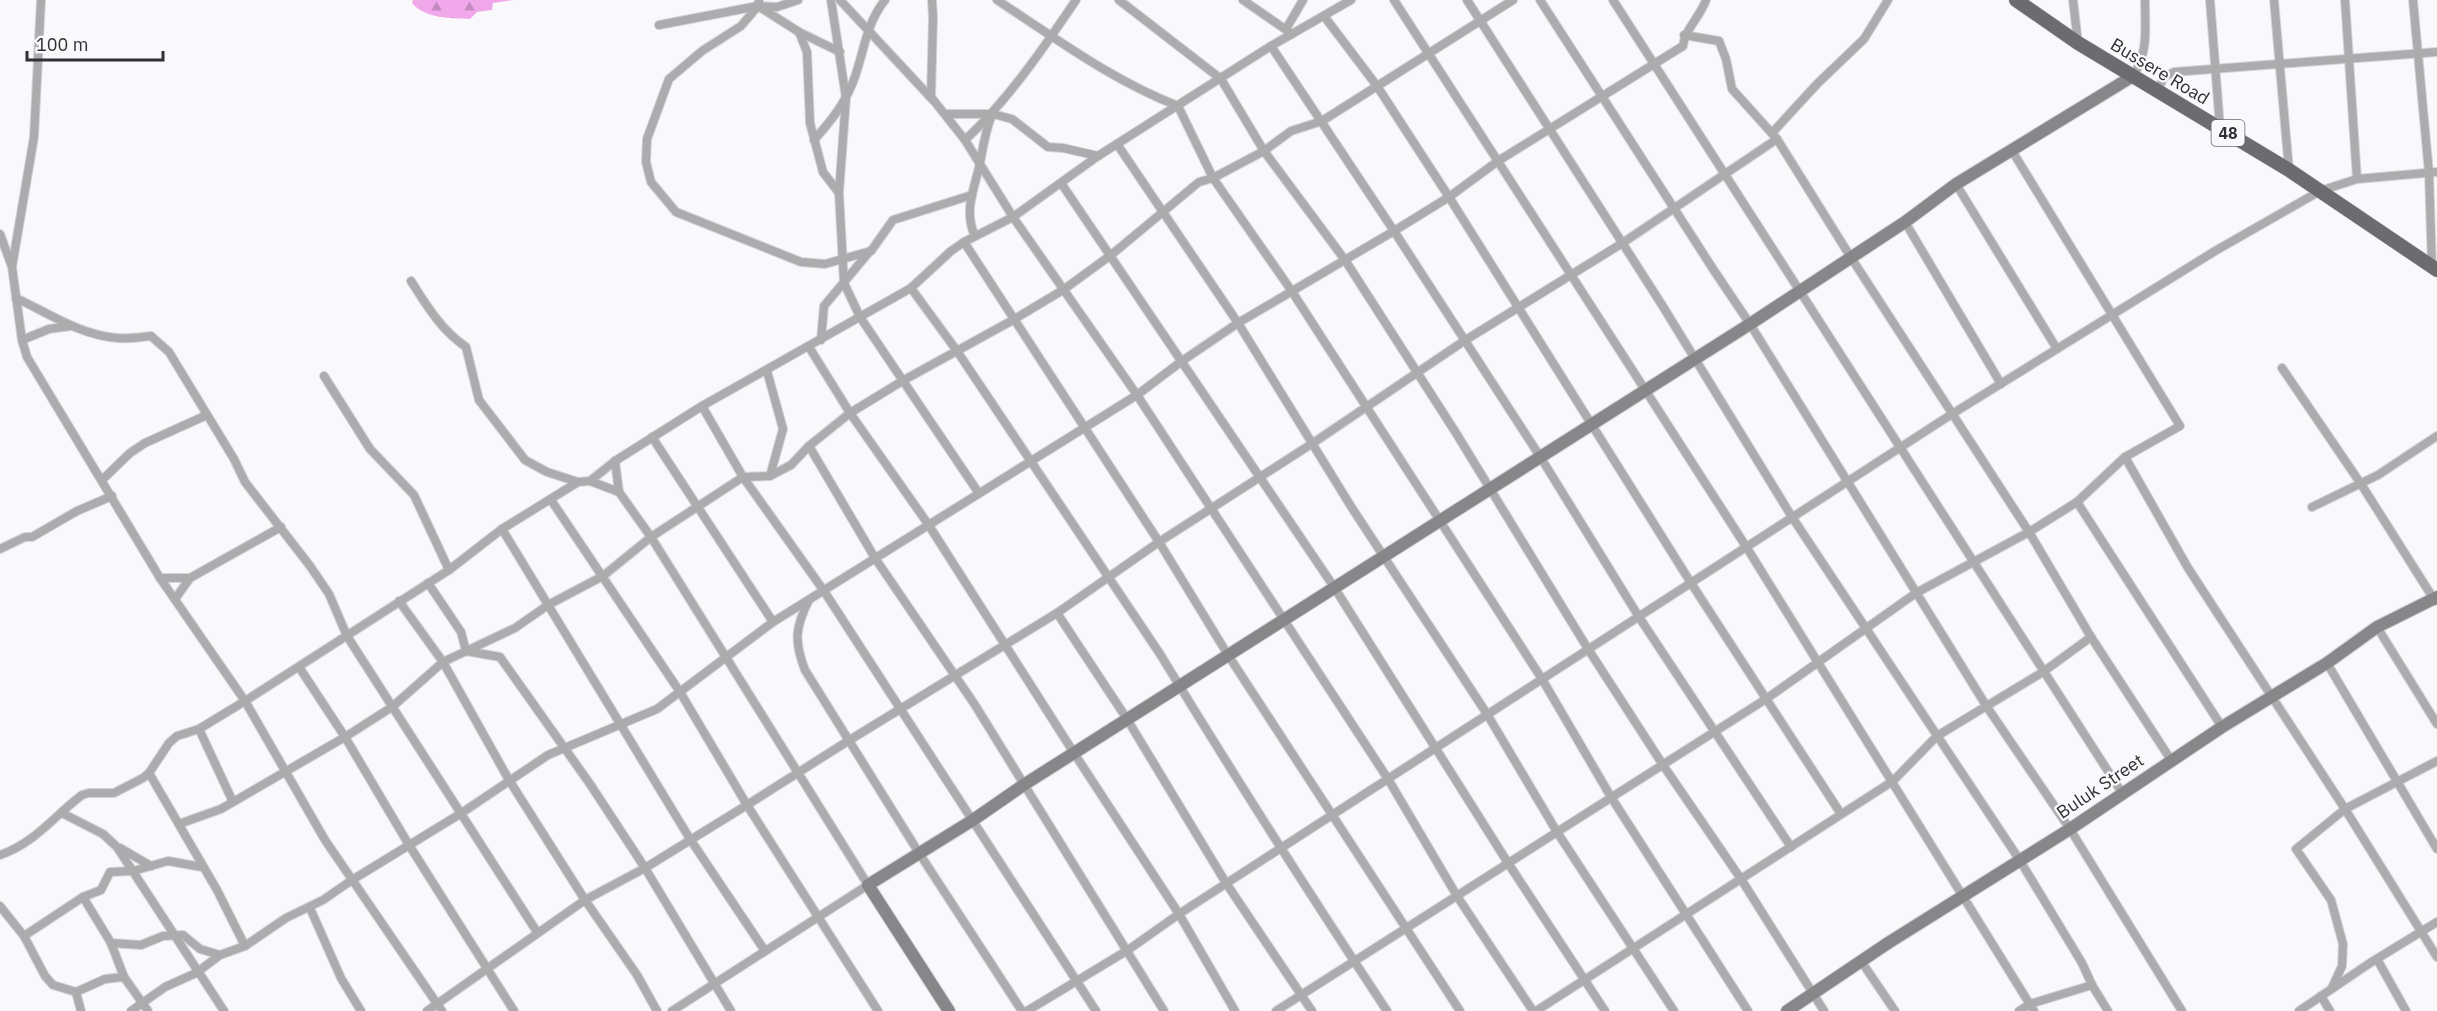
<svg xmlns="http://www.w3.org/2000/svg" width="2437" height="1011" font-family="'IBM Plex Sans',sans-serif">
  <defs>
    <pattern id="forest-firs" width="22" height="20" patternUnits="userSpaceOnUse" patternTransform="scale(1.5)"><rect width="22" height="20" fill="#f1a8eb"/><path d="M5 1l3.5 6h-7zM16 11l3.5 6h-7z" fill="#c489bf"/></pattern>
  </defs>
  <rect width="100%" height="100%" fill="#f9f9fc"/>
  <path fill="url(#forest-firs)" d="M413,0h101l-21,3 -1,7 -15,2 -7,7c-19,-1 -45,0 -58,-16z"/>
  <g fill="none" stroke-linecap="round" stroke-linejoin="round">
    <defs>
      <g id="street">
        <polyline points="41,0 34,137 12,267 22,340 27,357 160,578 245,701 325,840 442,1011"/>
        <polyline points="759,0 758,6 799,32 807,52 810,123 823,172 839,193 844,283 860,317 978,492"/>
        <polyline points="831,0 846,98 839,193"/>
        <polyline points="840,0 933,100"/>
        <polyline points="932,0 933,17 931,97 965,140 1013,217 1137,395 1388,779 1457,896 1533,1011"/>
        <path d="M997,0c58,38 116,81 181,106l35,72 78,112 202,313 49,76 69,118 137,214"/>
        <polyline points="1119,0 1221,79 1264,151 1345,260 1456,433 1588,649 1663,765 1741,879 1824,1011"/>
        <polyline points="1243,0 1292,34"/>
        <polyline points="1394,0 1747,548 2034,1011"/>
        <polyline points="1467,0 1662,305 1792,517 2019,859 2082,963 2092,985 2108,1011"/>
        <polyline points="1540,0 1715,272 1750,324 1987,707 2070,829 2182,1011"/>
        <polyline points="1613,0 2122,793"/>
        <polyline points="2073,0 2078,43"/>
        <polyline points="2210,0 2220,128"/>
        <polyline points="2274,0 2289,170"/>
        <polyline points="2413,0 2429,173 2432,266"/>
        <polyline points="758,6 741,26 702,51 669,79 647,139 646,162 651,182 676,212 801,262 825,264 871,251 893,220 972,195"/>
        <polyline points="1324,16 1377,86 1449,197 1691,583 1841,814"/>
        <polyline points="659,25 758,6 777,7 798,0"/>
        <polyline points="1286,29 1303,0"/>
        <polyline points="799,32 840,52"/>
        <polyline points="1684,35 1719,41 1726,59 1732,89 1777,139 1850,256 2029,532 2091,637 2171,760"/>
        <polyline points="1271,46 1394,231 1541,458 1639,617 1791,847"/>
        <path d="M2133,76c16,-25 12,-48 12,-76"/>
        <polyline points="2158,90 2164,77 2174,72 2437,52"/>
        <polyline points="946,114 993,114 1012,119 1048,147 1063,148 1098,156"/>
        <polyline points="1772,133 1817,84 1864,39 1888,0"/>
        <path d="M814,140c16,-18 30,-35 39,-58 11,-28 12,-57 32,-82"/>
        <path d="M965,140c43,-40 78,-91 111,-140"/>
        <polyline points="1117,144 1238,323 1352,508 1487,714 1557,832 1674,1011"/>
        <polyline points="2357,179 2437,172"/>
        <polyline points="1061,183 1334,587 1508,863 1605,1011"/>
        <polyline points="1956,184 2057,349"/>
        <polyline points="1905,222 2001,384"/>
        <polyline points="0,234 12,267"/>
        <path d="M975,236c-12,-25 0,-49 5,-73 3,-16 5,-30 11,-46"/>
        <polyline points="964,242 1159,542 1228,655 1460,1011"/>
        <path d="M411,281c16,25 30,49 55,66l13,53 46,60 22,12 31,10"/>
        <path d="M911,288l46,63 203,303c73,120 149,239 227,357"/>
        <path d="M16,298c32,15 66,38 102,40 11,1 23,-1 33,-2l18,16 65,107 11,23 65,84 19,28 18,42 190,296"/>
        <polyline points="22,340 49,329 71,326"/>
        <polyline points="821,340 824,306 870,251"/>
        <polyline points="809,347 850,413 928,524 1074,753 1179,914 1235,1011"/>
        <polyline points="2282,368 2361,484 2435,601"/>
        <polyline points="767,371 783,429 770,476"/>
        <polyline points="324,376 370,449 414,495 449,570"/>
        <polyline points="702,406 743,477 824,591 1096,1011"/>
        <polyline points="652,437 773,622"/>
        <polyline points="809,446 875,558 975,705 1164,1011"/>
        <polyline points="2125,457 2188,568 2345,809 2437,957"/>
        <polyline points="615,461 619,492"/>
        <polyline points="103,479 130,453 145,443 207,415"/>
        <polyline points="590,481 619,492 651,537 868,885 672,1011"/>
        <polyline points="551,500 680,692 747,805 878,1011"/>
        <polyline points="2077,502 2222,727"/>
        <polyline points="2312,507 2378,475 2437,436"/>
        <polyline points="502,529 690,839 765,951"/>
        <polyline points="0,549 25,537 32,537 77,511 112,496"/>
        <polyline points="160,578 190,578 281,527"/>
        <polyline points="428,583 461,632 466,651 500,657 590,784 645,868 731,1011"/>
        <polyline points="175,599 190,578"/>
        <path d="M809,600c-14,27 -15,42 -4,70l114,183 103,158"/>
        <polyline points="399,601 443,662 509,780 585,900 637,975 657,1011"/>
        <polyline points="1057,613 1127,719 1226,883 1312,1011"/>
        <polyline points="2377,627 2437,724"/>
        <polyline points="2327,663 2437,849"/>
        <polyline points="299,667 345,737 409,845 514,1011"/>
        <polyline points="199,729 233,802"/>
        <polyline points="149,773 217,890 245,946"/>
        <polyline points="62,813 103,834 117,847 224,1011"/>
        <polyline points="179,824 221,809 345,737 392,707 443,662 515,628 548,605 603,576 651,537 743,477 770,476 791,465 809,446 850,413 904,380 1013,320 1063,290 1111,255 1199,182 1213,178 1264,151 1291,131 1322,121 1513,0"/>
        <polyline points="120,848 151,866"/>
        <path d="M0,855c35,-12 54,-39 82,-60l7,-2h25l29,-15 6,-5 20,-30 8,-7 22,-7 46,-28 204,-131 53,-41 76,-47 12,-1 25,-20 87,-55 209,-118 40,-37 13,-9 49,-25 85,-61 173,-110 80,-46"/>
        <polyline points="83,897 111,943 124,977 148,1011"/>
        <polyline points="0,906 24,936 45,976 53,985 76,992 81,1011"/>
        <polyline points="310,908 341,978 361,1011"/>
        <polyline points="24,936 83,897 101,890 110,872 133,871 168,861 202,867"/>
        <polyline points="111,943 141,945 163,936 183,935 200,949 220,955"/>
        <polyline points="2377,959 2406,1011"/>
        <polyline points="1861,961 1895,1011"/>
        <polyline points="2332,988 2342,966 2343,944 2331,900 2296,849 2345,809 2437,761"/>
        <polyline points="76,992 105,979 124,977"/>
        <polyline points="2321,996 2330,1011"/>
        <path d="M131,1011l34,-24 31,-14 24,-18 25,-9 41,-28 37,-18 29,-20 108,-66 88,-59 109,-46 116,-87 364,-227 45,-34 56,-38 156,-92 55,-34 49,-36 185,-115c2,-17 17,-29 23,-46"/>
        <polyline points="427,1011 585,900 645,868 747,805 848,741 1057,613 1159,542 1313,443 1464,341 1621,244 1777,139"/>
        <polyline points="1027,1011 1128,950 1179,914 1952,414 2215,251 2320,191 2357,179 2345,0"/>
        <polyline points="1276,1011 1766,699 1916,593 2029,532 2077,502 2125,457 2180,426 2011,149"/>
        <polyline points="1536,1011 1893,781 1937,736 2043,672 2091,637"/>
        <polyline points="2019,1011 2030,1004 2092,985"/>
        <polyline points="2299,1011 2370,963 2437,922"/>
      </g>
      <g id="secondary">
        <polyline points="949,1011 868,885 973,820 1025,784 1750,324 1905,222 1956,184 2133,76"/>
        <polyline points="1787,1011 1888,943 2070,829 2222,727 2327,663 2377,627 2437,597"/>
      </g>
      <polyline id="primary" points="2016,0 2078,43 2289,170 2437,270"/>
    </defs>
    <use href="#street" stroke="#d5d5d8" stroke-width="10"/>
    <use href="#secondary" stroke="#d5d5d8" stroke-width="14"/>
    <use href="#primary" stroke="#d5d5d8" stroke-width="15"/>
    <use href="#street" stroke="#acabad" stroke-width="8"/>
    <use href="#secondary" stroke="#878688" stroke-width="12"/>
    <use href="#primary" stroke="#6c6b6e" stroke-width="14"/>
  </g>
  <g text-anchor="middle" dominant-baseline="central" stroke-width="4.5" stroke-linejoin="round" paint-order="stroke">
    <rect fill="#f9f9fc" stroke="#6c6c6f" stroke-width="1.5" x="2211.5" y="120" width="33" height="26" rx="4.5"/>
    <g font-size="16" font-weight="bold" fill="#303032">
      <text x="2228" y="133">48</text>
    </g>
    <g font-size="18" fill="#303032" stroke="#f9f9fc">
      <text transform="translate(2160 71) rotate(31)">Bussere Road</text>
      <text transform="translate(2100 786) rotate(-34)">Buluk Street</text>
    </g>
  </g>
  <path d="M27 51v9h136v-9" fill="none" stroke="#303032" stroke-width="3"/>
  <text x="36" y="51" font-size="18" fill="#303032" stroke="#f9f9fc" stroke-width="4.5" paint-order="stroke">100 m</text>
</svg>
